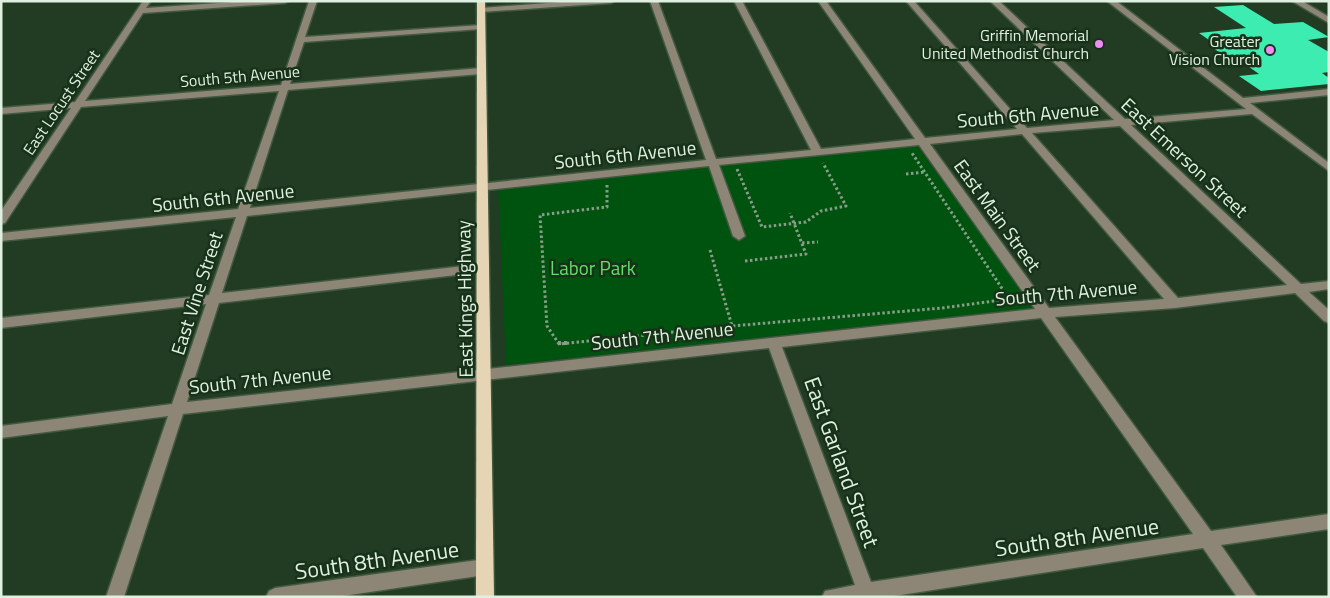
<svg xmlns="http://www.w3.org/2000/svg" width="1330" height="598" font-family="'Titillium Web',sans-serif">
  <rect width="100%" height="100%" fill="#213c22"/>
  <polygon fill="#00520f" points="917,146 1034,308 506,365 498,188"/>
  <polygon fill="#3cecb0" points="1243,5 1274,24 1303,22 1329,37 1308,40 1329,52 1329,72 1322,73 1329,78 1329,84 1261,91 1239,76 1259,74 1232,55 1224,56 1212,47 1219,47 1199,33 1246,28 1214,7"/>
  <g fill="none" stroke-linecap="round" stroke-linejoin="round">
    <defs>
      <g id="minor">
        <path d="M143,1h8l-5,7 101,-7h42l-4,2 -142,10 -58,88 196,-16 28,-84h8l-12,36 176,-12 4,2 -4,2 -177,13 -14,42 191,-16 4,3 -4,3 -193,16 -38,118 456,-48 -56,-159h8l58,158 95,-9 -77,-149h8l79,148 94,-10 -97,-138h8l99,137 92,-9 -111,-128h8l113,127 87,-8 -124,-119h9l126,118 121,-10 -139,-108h9l127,97 86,-9v6l-79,8 79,60v8l-77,-57 -121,11 170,159 28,-3v8l-20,3 20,18v13l-5,-2 -29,-28 -120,15 -120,9 156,214 118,-17v15l-108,16 36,52h-20l-34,-49 -315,49h-66l3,-6 30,-6 -86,-237 -586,66 -59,183h-18l62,-181 -167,22v-12l171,-22 34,-100 -205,24v-10l208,-23 27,-78 -235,24v-8l237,-24 41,-118 -198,16 -76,116 -4,1v-13l70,-103 -70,6v-6l74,-6zM1120,126l167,159 -109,13 -146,-165zM1022,134l142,165 -115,9 -119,-164zM919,145l116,164 -848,93 32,-99 263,-31 6,-4 -6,-4 -260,29 25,-77 462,-50 24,70 6,4 6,-4 -26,-71zM1041,318l152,216 -322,48 -89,-235z"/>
        <polygon points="574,1 615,1 611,3 481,12 477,10 481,8"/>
        <polygon points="1292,1 1302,1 1329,17 1329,23"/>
        <polygon points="485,559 491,561 493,567 491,573 485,575 336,597 266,597 269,591 275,588"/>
      </g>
      <polygon id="major" points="477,1 485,1 494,597 476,597"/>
    </defs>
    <use href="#minor" stroke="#405940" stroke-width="3"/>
    <use href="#major" stroke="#405940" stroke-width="3"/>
    <g stroke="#889d88" stroke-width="3" stroke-dasharray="2.5 2.5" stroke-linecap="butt">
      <polyline points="737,169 762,227 806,222 821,211 846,206 823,163"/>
      <polyline points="906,174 925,172"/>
      <polyline points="607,185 607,207 540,215 547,326 559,344 732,326"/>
      <polyline points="802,243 818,242"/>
      <polyline points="710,250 732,326 942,308 1009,299 912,153"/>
      <polyline points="745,261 806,254 790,213"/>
    </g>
    <polyline stroke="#889d88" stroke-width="4" stroke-dasharray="3 3" stroke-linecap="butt" points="558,343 568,343"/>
    <use href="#minor" fill="#8d8575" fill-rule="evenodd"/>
    <use href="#major" fill="#e5d5b4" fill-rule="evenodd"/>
  </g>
  <g fill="#ef8bf6" stroke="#173218" stroke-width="2">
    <circle cx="1099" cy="44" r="5"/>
    <circle cx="1270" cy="50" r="5"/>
  </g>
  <g text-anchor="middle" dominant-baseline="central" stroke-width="5" stroke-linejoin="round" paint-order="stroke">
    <g font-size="16" fill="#e0f0e0" stroke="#173218" text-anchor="end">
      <text x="1089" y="35">Griffin Memorial<tspan x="1089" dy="18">United Methodist Church</tspan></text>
      <text x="1260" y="41">Greater<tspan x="1260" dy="18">Vision Church</tspan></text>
    </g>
    <g font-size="16" fill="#e0f0e0" stroke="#173218">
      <text transform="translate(240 76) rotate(-5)">South 5th Avenue</text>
      <text transform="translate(61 102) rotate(-56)">East Locust Street</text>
    </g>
    <g font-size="19" fill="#e0f0e0" stroke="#173218">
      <text transform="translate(1028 114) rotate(-5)">South 6th Avenue</text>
      <text transform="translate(625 154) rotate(-6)">South 6th Avenue</text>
      <text transform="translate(1185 157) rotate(43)">East Emerson Street</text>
      <text transform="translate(223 197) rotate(-6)">South 6th Avenue</text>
      <text transform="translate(998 215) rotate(54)">East Main Street</text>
      <text transform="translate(1066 292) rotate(-5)">South 7th Avenue</text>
      <text transform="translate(196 293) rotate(-72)">East Vine Street</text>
      <text transform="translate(464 299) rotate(-91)">East Kings Highway</text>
      <text transform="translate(662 335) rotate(-6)">South 7th Avenue</text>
      <text transform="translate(260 379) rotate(-6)">South 7th Avenue</text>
    </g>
    <g font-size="19" fill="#62df6a" stroke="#173218">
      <text x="593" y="267">Labor Park</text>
    </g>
    <g font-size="22" fill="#e0f0e0" stroke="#173218">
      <text transform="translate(842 462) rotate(70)">East Garland Street</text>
      <text transform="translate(1077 537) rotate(-8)">South 8th Avenue</text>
      <text transform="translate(377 560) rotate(-8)">South 8th Avenue</text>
    </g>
  </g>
  <rect width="1330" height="598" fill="none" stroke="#e0f0e0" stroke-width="5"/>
</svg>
